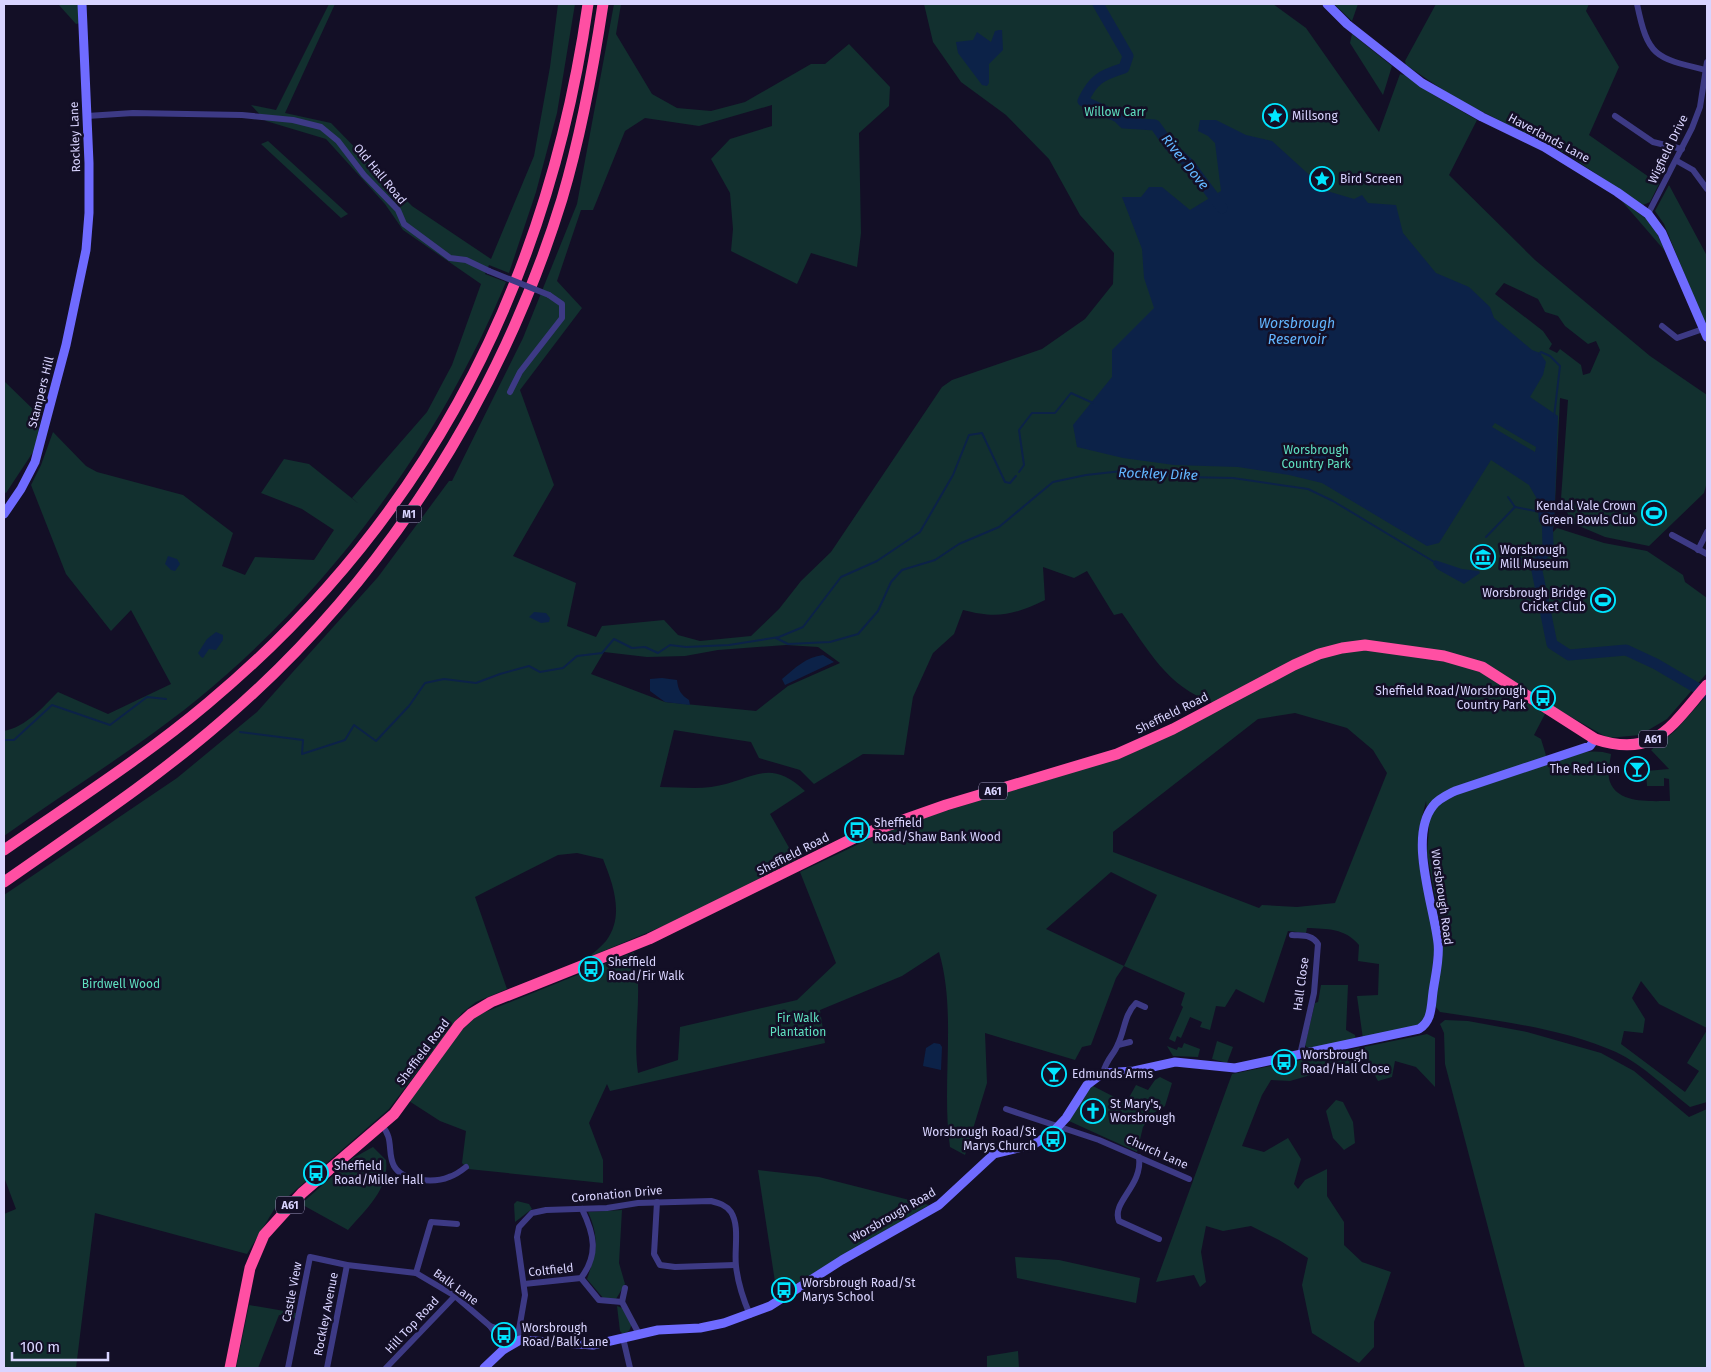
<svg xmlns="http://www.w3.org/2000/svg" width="1711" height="1372" font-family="'Fira Sans',sans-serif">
  <rect width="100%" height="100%" fill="#130f26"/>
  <g fill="#12302f" fill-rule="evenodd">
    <polygon points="58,4 79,4 80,23 76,24"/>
    <path d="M329,4h6l-50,109 46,10 81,83 79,53 43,-103 16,-89 8,-63h17l-18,109 -21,79 -27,81 -20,-8 -4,9 21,8c-62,149 -159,286 -280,393 -68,61 -148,108 -222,161v-105c22,-4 39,-24 54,-39l50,22 63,-30 -40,-74 -20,21 -45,-57 -35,-89 10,-20 12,-33 33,34 11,6 86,23 50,38 -11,33 23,9 10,-18 59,3 20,-30 -32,-21 -41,-16 23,-34 25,5 50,40 -7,-6 75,-86 25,-47 29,-81 -78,-54 -18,-26 -59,-65 -60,-18 -15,-16 25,5z"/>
    <path d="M614,4h7l-5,30 36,60 25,14 34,3 34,-9 66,-38h14l24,-20 41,43 -1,19 -30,27 2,100 -4,34 -46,-14 -14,31 -66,-33 2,-22 -3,-36 -19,-34 19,-20 42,-13v-21l-73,21 -54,-8 -20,13 -32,79h-12l-24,71 25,27 -62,82 34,95 -41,71 63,27 -9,43 29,11 6,-11 62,-6 14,15 22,6 51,-5 28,-27 22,-28 30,-29 111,-165 10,-7 90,-31 43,-30 28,-35 1,-31 -34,-38 -31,-56 -43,-44 -45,-33 -28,-40 -9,-38h349l33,24 73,104 21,-58 8,2 24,18 45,26 -28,55 86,85 115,96 57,39v87l-3,11 -55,53 -44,-9 -33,-14 -11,-24 7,-99 -8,-2 -6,127 -2,8 5,-5 47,15 43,8 36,24 2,7 22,16v75l-40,46 -27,16 -32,3 -51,-29 -12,5 -11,21 7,4 7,23c22,-6 41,-15 63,-8 -1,8 -4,21 -1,28 8,22 41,19 60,19l-1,-22 -5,-1v8h-17l-1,-15 23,-2 -18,-19 24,-19 32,-36v333l-48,-24 -18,-23 -9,17 13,21 -2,14 -19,-2 -3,13 64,48 14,-21 -12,-8 20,-33v72l-17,5c-23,-18 -47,-42 -74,-55 -55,-24 -117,-31 -176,-40l-5,-6 8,-67 -16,-86 2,-25 -3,-27 -7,28 -1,28 17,88 -8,68 -9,13 -55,13 -6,-43 21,-1 1,-31 -21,-3 1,-16c-14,-17 -32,-16 -52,-17l-1,5 -18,-2 -24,72 -28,-14 -11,18 -9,-1 -6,24 -10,-3 2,-5 -12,-5 -9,21 -4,-2 -2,6 -6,-3 14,-32 -2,-2 4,-12 -61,-27 -8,12 -25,67 -9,2 -7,13 -90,-27 2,50 -22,72 -15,-8c-9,-63 7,-134 -11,-195l-37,24 -82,34 5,33 -215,48 -3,-7 -18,39 14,37v23l-135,-14 -6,-6 4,-32 -26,-10 -31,-20 53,-71 16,-15 156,-63c10,40 -2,81 4,121l40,-13 2,-33 117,-27 39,-37 -36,-91 84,-40 45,-16 197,-60 105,-51c-6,-2 -13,-1 -19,-3 -44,-14 -65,-54 -90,-89l-8,2 -27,-44 -13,7 -31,-11 2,33c-31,15 -48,19 -82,10l-9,24 -21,19 -20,44 -9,58 -41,-1 -49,30 -14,-14 -41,-12 -8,-16 -77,-12 -14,57c17,0 35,2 51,0 42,-6 57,-31 94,4l-35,23 26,46 -123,62 -84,35c5,-5 12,-10 17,-16 19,-25 7,-57 -3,-82l-26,-6 -19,2 -83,42 32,92 -31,13 -14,11 -73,96 -114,99 -28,46 -152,-41 -19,155h-72v-154l12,-5 -12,-32v-282l173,-117 80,-66 121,-135 71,-96h3l71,-143 54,-134zM1504,283l34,16 7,13 13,4 7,10 23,18 8,-3 4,9 -10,23 -7,2 -2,-10 -21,-16 -3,4 -8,-4 3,-5 -9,-13 -48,-37zM786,645l32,2 22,16 -52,23 -32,25 -91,-9 -74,-28 13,-22 43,5 38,-1 33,-6zM1295,713l52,15 26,22 14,23 -52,130 -38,4 -35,-2 -3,3 -146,-56v-20l145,-113zM1111,872l46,23 -33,71 -78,-37z"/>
    <polygon points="1334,4 1358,4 1352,21"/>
    <polygon points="1436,4 1589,4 1586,11 1619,67 1589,135 1659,184 1650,202 1643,205 1568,155 1455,98 1406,65 1405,61"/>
    <polygon points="1352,34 1392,66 1383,95 1350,43"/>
    <polygon points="268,141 348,214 341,218 261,144"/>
    <polygon points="1669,185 1707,256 1707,329 1664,224 1655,211"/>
    <polygon points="1620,199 1652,223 1665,251"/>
    <polygon points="4,381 41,417 35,449 6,493 4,492"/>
    <polygon points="1321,985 1348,985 1346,1030 1355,1035 1356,1041 1308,1049 1305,1045 1315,1003 1318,1002"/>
    <polygon points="1445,1020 1468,1021 1527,1032 1601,1053 1634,1071 1689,1117 1707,1109 1707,1368 1525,1368 1445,1064 1444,1033 1440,1024"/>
    <polygon points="1427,1034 1435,1038 1435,1087 1416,1067 1395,1061 1392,1077 1378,1081 1366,1059 1290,1081 1271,1080 1262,1095 1242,1146 1264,1152 1288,1138 1301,1159 1294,1184 1298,1189 1305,1180 1327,1169 1327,1196 1344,1222 1344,1245 1362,1262 1391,1272 1374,1322 1374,1347 1359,1363 1312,1333 1302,1285 1308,1258 1279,1240 1251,1226 1223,1231 1206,1226 1201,1252 1206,1282 1200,1287 1194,1275 1156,1282 1232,1074"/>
    <polygon points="1217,1041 1233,1047 1227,1063 1212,1059"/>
    <polygon points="1184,1043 1200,1049 1198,1057 1173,1056 1167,1046 1177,1050 1178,1047 1182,1048"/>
    <polygon points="1160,1077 1172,1083 1165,1106 1152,1114 1143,1127 1137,1152 1069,1121 1091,1085 1126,1103 1136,1085 1148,1090 1155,1080"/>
    <polygon points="1336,1100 1343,1102 1353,1122 1355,1143 1344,1150 1333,1138 1326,1111"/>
    <path d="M373,1147l13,13c4,29 -22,51 -38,70l-47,-26 52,-46z"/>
    <polygon points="758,1170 819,1177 929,1205 777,1295"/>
    <polygon points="517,1201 529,1204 532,1209 515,1222 514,1204"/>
    <path d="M622,1210l-3,53 6,21 -9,15h-12l-17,-20c9,-26 13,-41 1,-67z"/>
    <polygon points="1015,1257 1059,1260 1140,1278 1136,1303 1017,1278"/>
    <polygon points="249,1305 296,1313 295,1318 279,1315 258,1368 236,1368"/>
    <polygon points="617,1306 622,1308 632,1324 629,1331 623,1334 620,1331"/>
    <polygon points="1018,1351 1019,1368 987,1368 987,1356"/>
  </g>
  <g fill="#0c2248" fill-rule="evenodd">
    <polygon points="999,30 1002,30 1003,50 989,64 989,83 987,86 982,85 958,53 956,42 973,40 977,32 991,42 995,31"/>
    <path d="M1200,120h16l30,15 26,6 55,50 27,8 8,-4 6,8 28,2 7,28 33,40 33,14 21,20 4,11 38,32 8,3 6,9 -3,13 -13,22 28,19 -4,109 -15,-3 -2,-23 -8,-14 -38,-25 -52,83 -12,3 -105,-63 -33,-8 -51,-8 -64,-2 -51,-7 -46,-11 -4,-22 39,-48v-27l42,-42 -10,-30 -2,-29 -20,-52h19l8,-10h13l28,23 31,-19 -6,-48 -7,-7 -10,-5zM1495,423l41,24 -1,5 -43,-25z"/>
    <polygon points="168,556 177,559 180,564 175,571 171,570 165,564"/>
    <polygon points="1435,560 1462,569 1479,571 1480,573 1464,584 1437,569 1433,564"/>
    <polygon points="534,612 546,613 550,618 549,622 541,623 529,617"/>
    <polygon points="216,632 223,635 223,640 216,650 209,649 203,658 201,657 198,653 207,639"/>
    <path d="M823,655l11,7 -49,23 -3,-6c13,-11 24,-22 41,-24z"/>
    <path d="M662,678l15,2c1,10 4,15 12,20l1,5 -25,-3 -15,-11v-12z"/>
    <polygon points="934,1043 940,1044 942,1047 941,1070 923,1066 926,1048"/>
  </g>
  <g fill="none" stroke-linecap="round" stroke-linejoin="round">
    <g stroke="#0c2248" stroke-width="2">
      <polyline points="1539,354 1541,352 1550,356 1560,366 1554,417"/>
      <polyline points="1019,472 1024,465 1019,430 1032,413 1055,413 1071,393 1093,403"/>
      <polyline points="1508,497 1515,507"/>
      <polyline points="1486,537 1515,507 1540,512"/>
      <polyline points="1521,559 1533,559 1536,566"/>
      <polyline points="776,638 788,644 830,642 858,634 878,611 891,582 902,570 935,560 959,544 999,527 1053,482 1086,475 1122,471 1184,477 1233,478 1308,489 1333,501 1436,563"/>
      <polyline points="240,732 303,740 302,754 345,740 354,725 376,741 409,706 425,683 444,679 476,683 500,674 529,666 540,672 563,668 577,656 602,653 614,639 632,648 645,647 658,653 670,645 686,647 729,645 779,637 803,627 841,577 877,561 920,532 953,475 969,435 982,433 1005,482 1010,483 1016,476"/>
      <polyline points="4,740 14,740 52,705 110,725 147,697 166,699"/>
    </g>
    <g stroke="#0c2248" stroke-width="11">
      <path d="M1098,4l30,52 -4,12c-22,7 -31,11 -41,33l35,16 6,6 31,2 15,21 20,19 32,43"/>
      <polyline points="1547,508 1548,546 1536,566 1552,644 1569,655 1626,650 1656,664 1707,694"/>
    </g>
    <g stroke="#3d3a85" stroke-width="6">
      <path d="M1637,4c11,53 18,54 69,66"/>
      <polyline points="87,116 133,113 242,115 293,120 321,127 338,141 364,175 398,210 404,224 450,258 466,260 489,271"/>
      <polyline points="1615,116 1653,142 1682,149"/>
      <polyline points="1677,161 1693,170 1707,189"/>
      <polyline points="1648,214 1692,128 1700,107 1707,62"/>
      <polyline points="1662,326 1677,338 1703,329"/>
      <polyline points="510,392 520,372 562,318 562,304 549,295"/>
      <polyline points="1672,535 1707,554"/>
      <polyline points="1698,550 1707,532"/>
      <path d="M1292,935c10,1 20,-1 26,9l-4,49 -14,62"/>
      <polyline points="1118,1045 1130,1042"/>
      <path d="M1103,1073c4,-15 11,-18 15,-29 7,-14 6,-29 18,-41l9,4"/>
      <polyline points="1006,1109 1099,1140 1189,1179"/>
      <path d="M382,1126c12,12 5,27 12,40 9,16 41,17 55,11 7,-2 12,-6 17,-10"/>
      <path d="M1139,1157c4,29 -28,45 -20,64l40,18"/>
      <polyline points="657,1202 654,1254 660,1265 675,1267 735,1265"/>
      <polyline points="416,1273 431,1222 457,1224"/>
      <polyline points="581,1278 599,1300 622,1302"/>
      <path d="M524,1284l57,-6c18,-24 13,-44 1,-69"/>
      <polyline points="622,1302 639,1334"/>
      <polyline points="622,1302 625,1288"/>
      <polyline points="623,1338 630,1368"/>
      <path d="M517,1341l8,-46 -8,-58 2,-10 13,-14 14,-3 61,-2 31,-5 73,-2c8,2 15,4 20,11 9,14 3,38 5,54 2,18 7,33 14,49"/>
      <polyline points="503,1350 501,1341 490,1326 517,1335"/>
      <polyline points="288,1368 310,1257 347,1265 416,1273 455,1296 490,1326"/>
      <polyline points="327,1368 347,1265"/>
      <polyline points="386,1368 455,1296"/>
    </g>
    <g stroke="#6f6bff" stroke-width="9">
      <polyline points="1327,4 1347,24 1422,83 1482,117 1544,147 1617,192 1648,214 1662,233 1707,337"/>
      <polyline points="4,514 21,489 35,462 66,345 86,250 89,213 89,163 82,4"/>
      <path d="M484,1368l19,-18 17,-10 73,5 65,-15 42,-2 24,-5 46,-17 72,-46 97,-55 55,-51 40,-10 17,-10 15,-16 21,-33 16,-12 31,-2 41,-9 60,6 184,-39c13,-8 12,-22 14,-37 2,-15 7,-34 5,-49 -4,-37 -30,-106 -5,-137 5,-7 14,-11 22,-15l135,-45 5,-7"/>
    </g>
    <g stroke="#ff4fa3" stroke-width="11">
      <path d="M4,850c69,-48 140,-93 204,-147 218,-182 340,-420 380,-699"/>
      <path d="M4,882c74,-52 149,-101 218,-161 160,-137 278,-321 340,-522 19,-64 31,-129 41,-195"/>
      <path d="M230,1368l20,-100 14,-33 38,-42 92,-79 65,-89 12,-11 20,-12 158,-63 209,-103 88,-31 171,-51 56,-25 121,-64 25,-11 23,-6 23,-3 79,11 38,11 113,72c60,20 76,-13 112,-54"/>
    </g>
    <polyline stroke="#3d3a85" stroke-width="6" points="489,271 549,295"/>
  </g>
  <defs>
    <symbol id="sight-ring" viewBox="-11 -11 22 22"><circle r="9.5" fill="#130f26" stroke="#00e5ff" stroke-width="1.5"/><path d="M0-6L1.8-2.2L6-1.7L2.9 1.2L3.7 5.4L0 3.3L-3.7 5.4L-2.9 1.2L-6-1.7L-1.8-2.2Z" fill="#00e5ff"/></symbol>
    <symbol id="stadium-ring" viewBox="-11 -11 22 22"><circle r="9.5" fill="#130f26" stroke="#00e5ff" stroke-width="1.5"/><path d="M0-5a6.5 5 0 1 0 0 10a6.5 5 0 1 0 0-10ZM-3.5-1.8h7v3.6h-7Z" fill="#00e5ff"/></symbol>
    <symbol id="museum-ring" viewBox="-11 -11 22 22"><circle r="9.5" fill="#130f26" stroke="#00e5ff" stroke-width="1.5"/><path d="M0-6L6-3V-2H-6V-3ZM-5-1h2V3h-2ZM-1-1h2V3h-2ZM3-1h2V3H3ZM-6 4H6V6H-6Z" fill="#00e5ff"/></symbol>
    <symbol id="bus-ring" viewBox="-11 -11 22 22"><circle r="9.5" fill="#130f26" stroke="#00e5ff" stroke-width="1.5"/><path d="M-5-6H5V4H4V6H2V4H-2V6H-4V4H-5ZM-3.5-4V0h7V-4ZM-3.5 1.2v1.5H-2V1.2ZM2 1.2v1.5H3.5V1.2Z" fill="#00e5ff"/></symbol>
    <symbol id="bar-ring" viewBox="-11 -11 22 22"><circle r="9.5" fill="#130f26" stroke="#00e5ff" stroke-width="1.5"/><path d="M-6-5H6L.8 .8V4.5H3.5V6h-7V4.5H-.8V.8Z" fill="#00e5ff"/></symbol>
    <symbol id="church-ring" viewBox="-11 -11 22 22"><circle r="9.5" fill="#130f26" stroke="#00e5ff" stroke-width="1.5"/><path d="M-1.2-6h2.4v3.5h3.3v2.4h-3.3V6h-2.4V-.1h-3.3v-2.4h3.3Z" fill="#00e5ff"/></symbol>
  </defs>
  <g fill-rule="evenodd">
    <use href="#sight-ring" x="1261" y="102" width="28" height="28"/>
    <use href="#sight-ring" x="1308" y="165" width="28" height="28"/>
    <use href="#stadium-ring" x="1640" y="499" width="28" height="28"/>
    <use href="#museum-ring" x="1469" y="543" width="28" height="28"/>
    <use href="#stadium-ring" x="1589" y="586" width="28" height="28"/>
    <use href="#bus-ring" x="1529" y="684" width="28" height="28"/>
    <use href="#bar-ring" x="1623" y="755" width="28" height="28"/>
    <use href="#bus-ring" x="843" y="816" width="28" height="28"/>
    <use href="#bus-ring" x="577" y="955" width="28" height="28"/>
    <use href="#bus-ring" x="1270" y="1048" width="28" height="28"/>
    <use href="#bar-ring" x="1040" y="1060" width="28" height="28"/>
    <use href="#church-ring" x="1079" y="1097" width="28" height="28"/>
    <use href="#bus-ring" x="1039" y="1125" width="28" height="28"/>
    <use href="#bus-ring" x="302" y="1159" width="28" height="28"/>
    <use href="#bus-ring" x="770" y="1276" width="28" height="28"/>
    <use href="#bus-ring" x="490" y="1321" width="28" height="28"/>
  </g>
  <g text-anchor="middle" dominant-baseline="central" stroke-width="5" stroke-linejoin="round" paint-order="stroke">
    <g fill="#130f26" stroke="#9e99be" stroke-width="1">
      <rect x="396.5" y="505.5" width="25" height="17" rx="4"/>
      <rect x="1639" y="730.5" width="28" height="17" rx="4"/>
      <rect x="979" y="782.5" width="28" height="17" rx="4"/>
      <rect x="276" y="1196.5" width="28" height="17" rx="4"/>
    </g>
    <g font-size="11" font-weight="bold" fill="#d9d4ff">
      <text x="409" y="514">M1</text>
      <text x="1653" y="739">A61</text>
      <text x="993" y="791">A61</text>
      <text x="290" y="1205">A61</text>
    </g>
    <g font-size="12" fill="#5fe0c0" stroke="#130f26">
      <text x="1115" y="112">Willow Carr</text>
      <text x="1316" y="450">Worsbrough<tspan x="1316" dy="14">Country Park</tspan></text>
      <text x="121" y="984">Birdwell Wood</text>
      <text x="798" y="1018">Fir Walk<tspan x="798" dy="14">Plantation</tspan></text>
    </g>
    <g font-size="12" fill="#d9d4ff" stroke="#130f26" text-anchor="start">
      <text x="1292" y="116">Millsong</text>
      <text x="1340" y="179">Bird Screen</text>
      <text x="1636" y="506" text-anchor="end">Kendal Vale Crown<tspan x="1636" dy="14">Green Bowls Club</tspan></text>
      <text x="1500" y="550">Worsbrough<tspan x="1500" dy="14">Mill Museum</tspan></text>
      <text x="1586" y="593" text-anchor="end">Worsbrough Bridge<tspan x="1586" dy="14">Cricket Club</tspan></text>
      <text x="1526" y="691" text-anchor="end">Sheffield Road/Worsbrough<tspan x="1526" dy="14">Country Park</tspan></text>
      <text x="1620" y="769" text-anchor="end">The Red Lion</text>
      <text x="874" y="823">Sheffield<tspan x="874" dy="14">Road/Shaw Bank Wood</tspan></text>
      <text x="608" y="962">Sheffield<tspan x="608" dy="14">Road/Fir Walk</tspan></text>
      <text x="1302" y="1055">Worsbrough<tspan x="1302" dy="14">Road/Hall Close</tspan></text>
      <text x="1072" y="1074">Edmunds Arms</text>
      <text x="1110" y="1104">St Mary's,<tspan x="1110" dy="14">Worsbrough</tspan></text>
      <text x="1036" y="1132" text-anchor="end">Worsbrough Road/St<tspan x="1036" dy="14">Marys Church</tspan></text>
      <text x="334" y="1166">Sheffield<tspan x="334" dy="14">Road/Miller Hall</tspan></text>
      <text x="802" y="1283">Worsbrough Road/St<tspan x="802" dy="14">Marys School</tspan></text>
      <text x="522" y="1328">Worsbrough<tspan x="522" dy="14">Road/Balk Lane</tspan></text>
    </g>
    <g font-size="12" fill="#d9d4ff" stroke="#130f26">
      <text transform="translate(75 137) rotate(-92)">Rockley Lane</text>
      <text transform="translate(1549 138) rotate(28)">Haverlands Lane</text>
      <text transform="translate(1668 149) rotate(-64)">Wigfield Drive</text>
      <text transform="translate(380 174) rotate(50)">Old Hall Road</text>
      <text transform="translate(41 392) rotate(-76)">Stampers Hill</text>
      <text transform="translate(1172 713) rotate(-26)">Sheffield Road</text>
      <text transform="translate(793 854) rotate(-27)">Sheffield Road</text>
      <text transform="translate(1442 897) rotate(82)">Worsbrough Road</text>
      <text transform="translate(1301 984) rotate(-82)">Hall Close</text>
      <text transform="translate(423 1052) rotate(-53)">Sheffield Road</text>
      <text transform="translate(1157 1152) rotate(24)">Church Lane</text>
      <text transform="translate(617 1194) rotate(-5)">Coronation Drive</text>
      <text transform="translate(893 1215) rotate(-30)">Worsbrough Road</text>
      <text transform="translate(551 1270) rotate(-6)">Coltfield</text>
      <text transform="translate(456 1287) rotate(36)">Balk Lane</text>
      <text transform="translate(292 1292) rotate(-79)">Castle View</text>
      <text transform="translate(326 1314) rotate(-79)">Rockley Avenue</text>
      <text transform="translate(412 1325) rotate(-47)">Hill Top Road</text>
    </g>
    <g font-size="14" font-style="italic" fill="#62b6ff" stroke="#130f26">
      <text transform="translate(1185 162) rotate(51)">River Dove</text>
      <text x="1297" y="323">Worsbrough<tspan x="1297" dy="16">Reservoir</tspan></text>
      <text transform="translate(1158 474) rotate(2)">Rockley Dike</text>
    </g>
  </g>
  <rect width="1711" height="1372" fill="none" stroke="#d9d4ff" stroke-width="10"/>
  <path d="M12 1352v8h96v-8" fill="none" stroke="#d9d4ff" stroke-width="2.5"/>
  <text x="20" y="1352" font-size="15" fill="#d9d4ff" stroke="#130f26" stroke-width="4" paint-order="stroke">100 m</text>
</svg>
